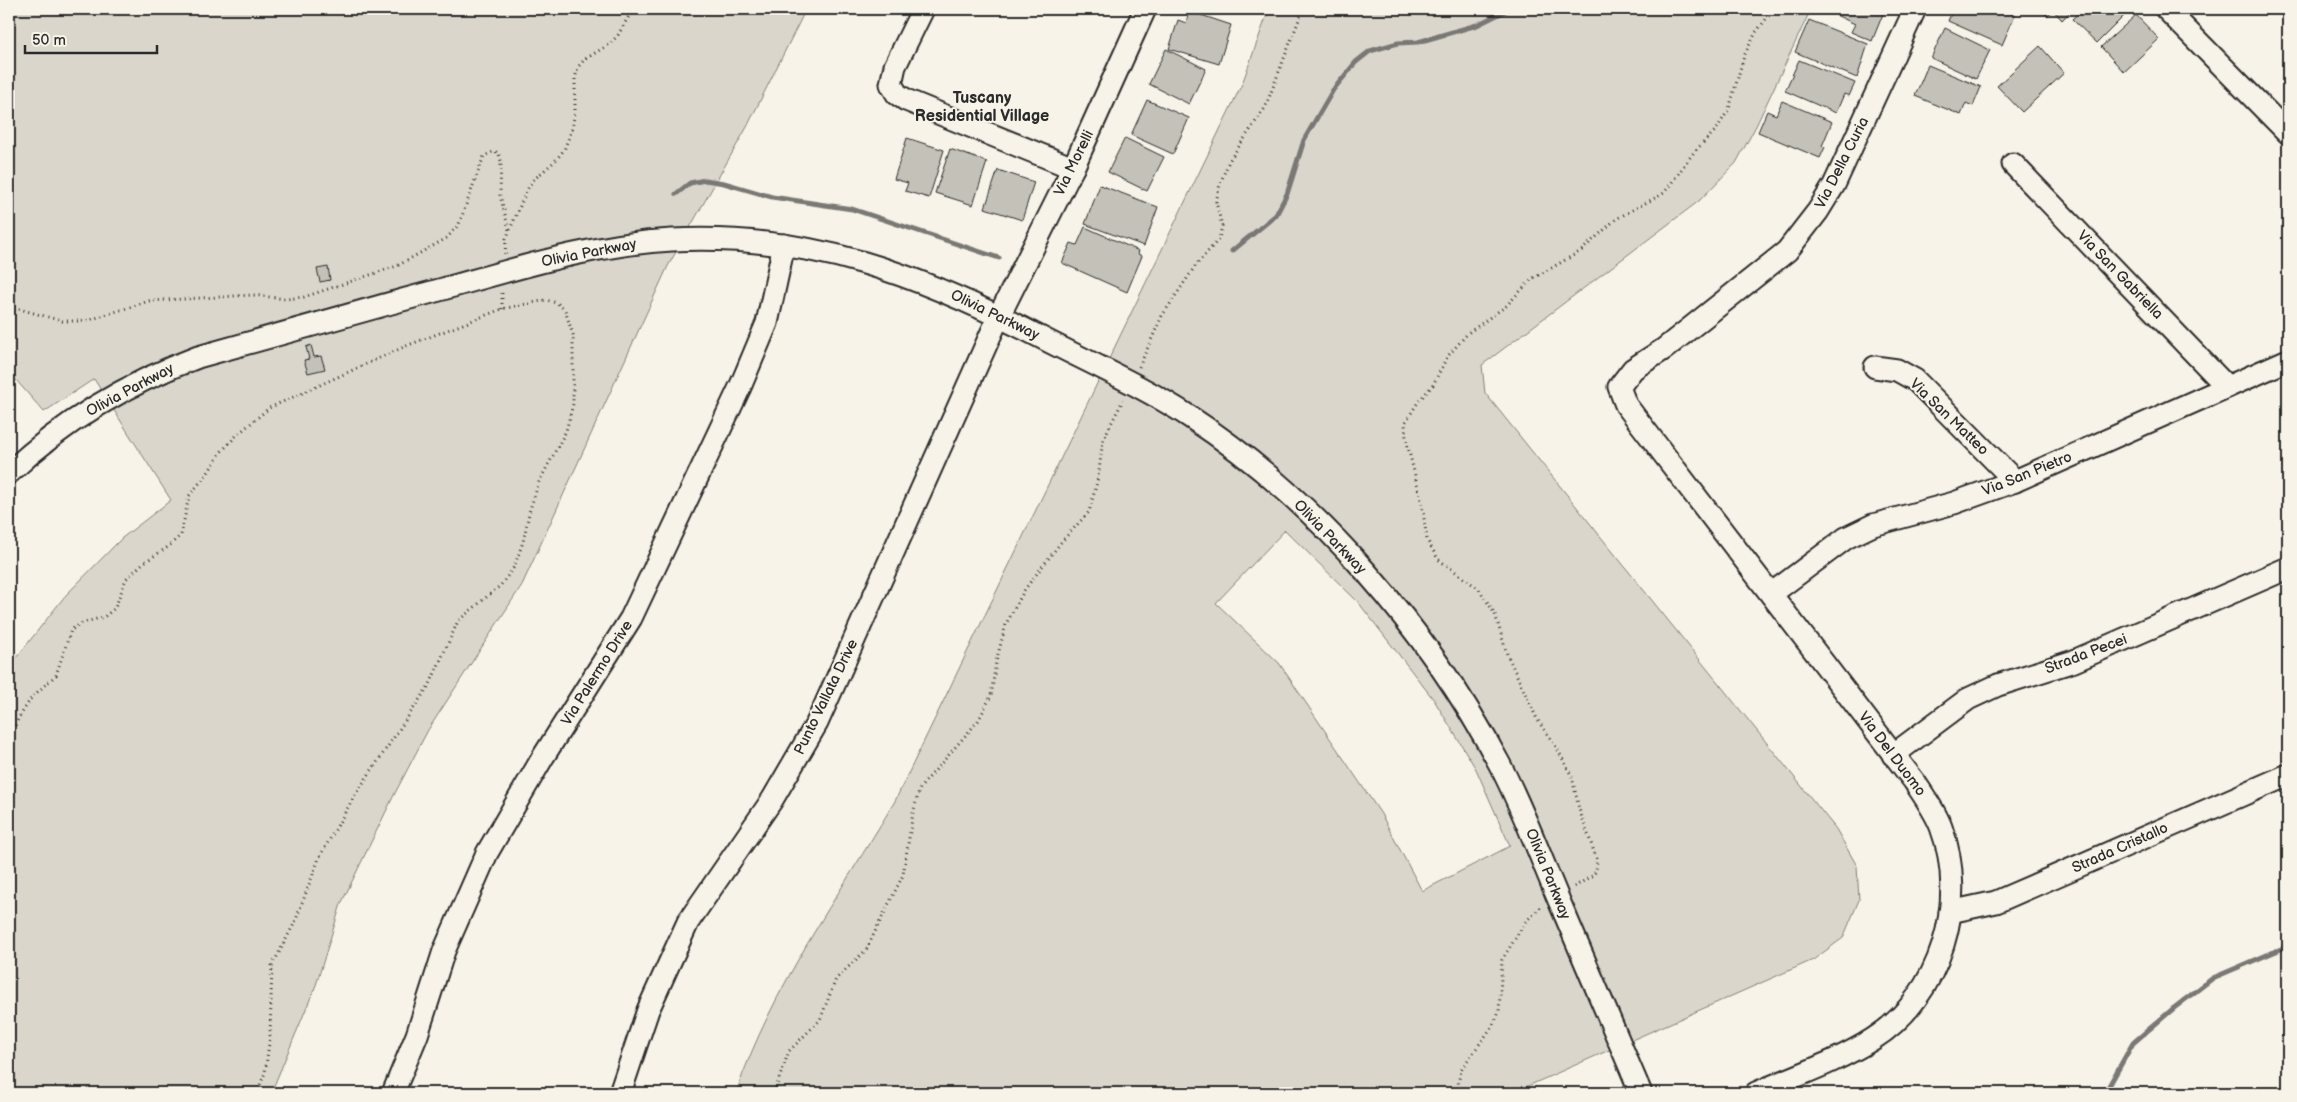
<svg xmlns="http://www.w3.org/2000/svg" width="2297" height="1102" font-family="'Balsamiq Sans',sans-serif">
  <rect width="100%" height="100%" fill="#f7f3e8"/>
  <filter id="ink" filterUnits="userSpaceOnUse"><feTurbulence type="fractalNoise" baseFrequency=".02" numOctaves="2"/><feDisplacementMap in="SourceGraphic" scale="10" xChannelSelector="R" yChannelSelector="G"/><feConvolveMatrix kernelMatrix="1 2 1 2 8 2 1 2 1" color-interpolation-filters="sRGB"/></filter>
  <g filter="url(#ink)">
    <g fill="#dad6cc" stroke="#82807c" fill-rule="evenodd">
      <polygon points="9,9 806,9 747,127 668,266 522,585 428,730 393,797 341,904 316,985 271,1093 9,1093 9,667 65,596 122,538 171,500 94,379 44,412 9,372"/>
      <path d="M1269,9h542l-55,117 -20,37 -37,38 -217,164 3,28 351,436 21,37 2,34 -16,38 -30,22 -301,133h-776c36,-106 102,-196 159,-292l347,-717zM1285,530l73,72 76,98 42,69 34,77 -88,45 -41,-77 -102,-151 -63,-60z"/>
    </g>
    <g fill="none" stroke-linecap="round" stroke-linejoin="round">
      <g stroke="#7a7874" stroke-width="5">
        <polyline points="676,194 690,183 705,180 724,183 772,197 852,209 999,258"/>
        <polyline points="1232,251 1276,215 1287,194 1304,140 1333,90 1356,62 1370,51 1398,43 1418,42 1477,25 1509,9"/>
        <polyline points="2105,1093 2133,1043 2174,1008 2213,978 2288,946"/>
      </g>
    </g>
    <g fill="#c4c1b9" stroke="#2b2b2b">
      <polygon points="1823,9 1885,9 1872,41 1851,32 1855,24"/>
      <polygon points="1953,9 2001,9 2015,15 2002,45 1948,21"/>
      <polygon points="2040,9 2073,9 2062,20 2053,10 2047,16"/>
      <polygon points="2083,9 2131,9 2097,43 2072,19"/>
      <polygon points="1189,11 1231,25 1219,64 1169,49 1178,20 1186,23"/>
      <polygon points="2136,15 2159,39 2124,72 2101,47"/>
      <polygon points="1809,20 1868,44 1857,78 1795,52"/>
      <polygon points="1945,28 1990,50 1976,79 1931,58"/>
      <polygon points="2040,46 2064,73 2022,112 1997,86"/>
      <polygon points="1166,49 1206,69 1189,104 1149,84"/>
      <polygon points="1799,60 1855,83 1849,96 1844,94 1836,113 1785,91"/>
      <polygon points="1928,65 1981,87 1973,106 1966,103 1961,115 1915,96"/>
      <polygon points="1147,100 1189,118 1173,154 1131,135"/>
      <polygon points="1782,101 1832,122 1822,146 1825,147 1820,158 1758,132 1767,111 1776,115"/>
      <polygon points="907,138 944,150 929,198 905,191 908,183 894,179"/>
      <polygon points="1125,138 1164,157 1147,191 1108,172"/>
      <polygon points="950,149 987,162 973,205 935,193"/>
      <polygon points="998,170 1034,182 1022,220 985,208"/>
      <polygon points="1100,185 1158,207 1144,246 1085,224"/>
      <polygon points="1085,227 1139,251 1138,254 1142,256 1127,292 1062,263 1071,243 1077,245"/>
      <polygon points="328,267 330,280 320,282 317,269"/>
      <polygon points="311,345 314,357 321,356 325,369 308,373 304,360 309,359 306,347"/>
    </g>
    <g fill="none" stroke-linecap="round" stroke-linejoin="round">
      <defs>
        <g id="minor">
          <polyline points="923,9 895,66 891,84 897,94 906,100 1073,168"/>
          <polyline points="2166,9 2288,133"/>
          <polyline points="2013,164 2227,387"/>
          <polyline points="1875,367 1897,370 1915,380 2015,481"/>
          <path d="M9,473c54,-51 119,-90 189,-116 81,-23 163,-46 245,-68 75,-21 151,-45 229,-49 139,-7 248,35 368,97 50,26 103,49 150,80 127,83 239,214 310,348 23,44 40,91 60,138 27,63 54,127 81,190"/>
          <polyline points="1771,594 1846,538 1873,525 1954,503 2015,481 2288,360"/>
          <polyline points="1893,755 1968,699 1998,685 2074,661 2288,568"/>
          <polyline points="1950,912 1996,902 2288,775"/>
          <polyline points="393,1093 417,1035 444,951 487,853 543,757 631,618 741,385 767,323 784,245"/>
          <polyline points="620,1093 648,1010 688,922 772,800 817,723 999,316 1073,168 1145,9"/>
          <path d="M1756,1093c39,-17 81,-31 117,-54 68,-43 96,-137 68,-212 -6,-16 -17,-31 -27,-46l-288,-376 -7,-18 14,-18 31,-20 123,-98 31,-40 16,-26 81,-176"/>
        </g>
      </defs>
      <use href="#minor" stroke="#2b2b2b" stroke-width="25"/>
      <g stroke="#2b2b2b" stroke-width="3" stroke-dasharray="1 4" stroke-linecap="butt">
        <polyline points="505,254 506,239 526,192 532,181 555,161 564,150 572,129 575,111 575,79 578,67 585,59 610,44 618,35 633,9"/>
        <polyline points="9,306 62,321 86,321 149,301 253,295 286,299 304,297 397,266 447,238 459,224 484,156 495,151 499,154 501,161 500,195 509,230"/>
        <polyline points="502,309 502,292"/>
        <polyline points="1139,367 1162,316 1196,265 1219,239 1222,226 1216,202 1220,184 1229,161 1265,108 1300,17 1306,9"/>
        <polyline points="9,739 18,719 32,697 56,675 71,630 82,623 104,617 115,608 126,579 143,563 168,547 181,535 189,496 207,474 221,452 237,435 269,408 406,346 502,309 546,300 557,303 565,310 573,335 573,404 566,431 539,482 530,509 523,542 514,567 501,585 458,621 430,684 355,795 319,858 295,922 272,966 270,1036 265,1073 257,1093"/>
        <polyline points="1574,887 1592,876 1596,871 1597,860 1579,809 1572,777 1558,750 1537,719 1507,654 1495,614 1479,589 1438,559 1427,540 1422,504 1406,439 1405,423 1418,402 1433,385 1447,357 1468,333 1506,306 1532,279 1581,251 1616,219 1664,193 1694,152 1716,130 1729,109 1744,56 1756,32 1774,9"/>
        <polyline points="774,1093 789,1051 820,1020 836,979 866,950 903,875 913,813 920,788 978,721 991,696 996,662 1006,624 1025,589 1062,541 1089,512 1098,478 1103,440 1123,400"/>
        <polyline points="1455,1093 1462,1068 1492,1027 1499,1012 1502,960 1526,921 1541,907"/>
      </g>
      <use href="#minor" stroke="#f7f3e8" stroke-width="21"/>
    </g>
  </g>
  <g text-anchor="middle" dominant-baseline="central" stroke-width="4" stroke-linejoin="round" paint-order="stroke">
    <g font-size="15" fill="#2b2b2b" stroke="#f7f3e8">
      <text transform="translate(1074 163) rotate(-64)">Via Morelli</text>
      <text transform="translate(1842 163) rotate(-63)">Via Della Curia</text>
      <text transform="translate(589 253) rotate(-11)">Olivia Parkway</text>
      <text transform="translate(2120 275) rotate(46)">Via San Gabriella</text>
      <text transform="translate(995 315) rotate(26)">Olivia Parkway</text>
      <text transform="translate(130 390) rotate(-28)">Olivia Parkway</text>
      <text transform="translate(1949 417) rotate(44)">Via San Matteo</text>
      <text transform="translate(2027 474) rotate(-22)">Via San Pietro</text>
      <text transform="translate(1330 537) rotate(46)">Olivia Parkway</text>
      <text transform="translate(2086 654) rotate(-21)">Strada Pecei</text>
      <text transform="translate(597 673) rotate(-58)">Via Palermo Drive</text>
      <text transform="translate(826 697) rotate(-64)">Punto Vallata Drive</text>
      <text transform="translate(1892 754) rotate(53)">Via Del Duomo</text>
      <text transform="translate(2120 848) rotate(-24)">Strada Cristallo</text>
      <text transform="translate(1548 874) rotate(68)">Olivia Parkway</text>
    </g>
    <g font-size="16" font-weight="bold" fill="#2b2b2b" stroke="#f7f3e8">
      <text x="982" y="98">Tuscany<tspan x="982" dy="18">Residential Village</tspan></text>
    </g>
  </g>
  <rect width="2297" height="1102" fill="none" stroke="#f7f3e8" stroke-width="30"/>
  <rect x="15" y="15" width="2267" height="1072" fill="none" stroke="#2b2b2b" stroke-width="2" filter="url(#ink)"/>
  <path d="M25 45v8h132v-8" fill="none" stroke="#2b2b2b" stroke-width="2.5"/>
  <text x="32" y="45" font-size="15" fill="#2b2b2b" stroke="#f7f3e8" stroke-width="4" paint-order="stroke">50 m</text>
</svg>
